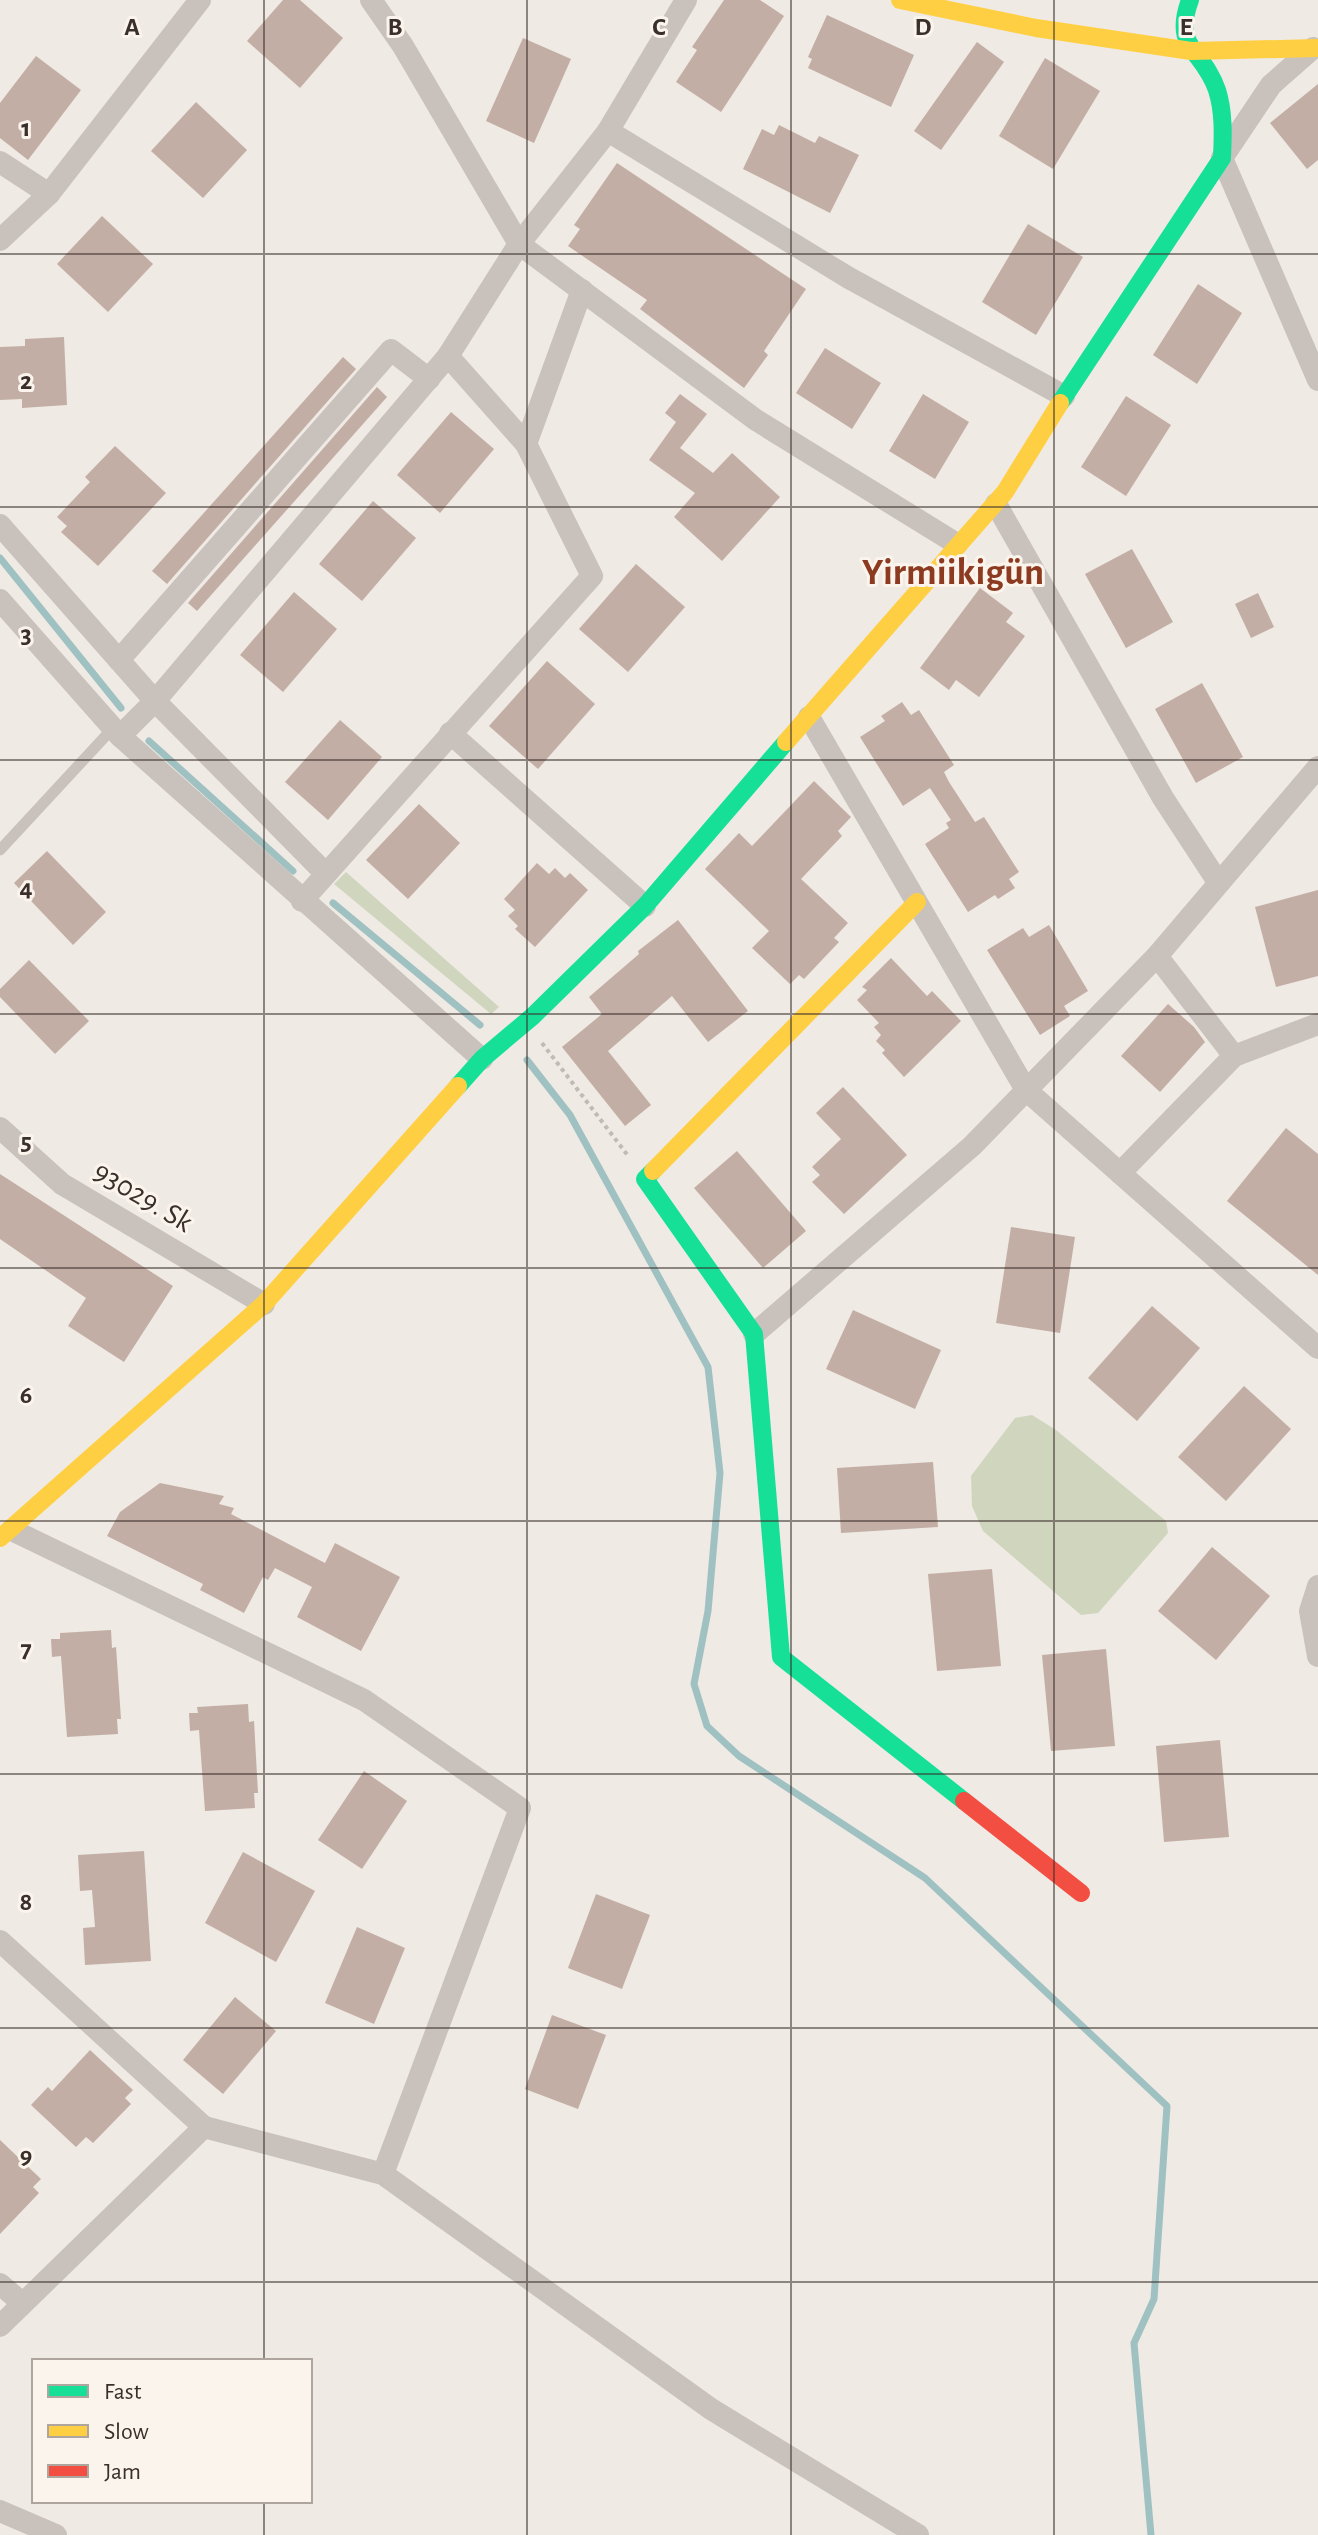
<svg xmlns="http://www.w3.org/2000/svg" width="1318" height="2535" font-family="'Alegreya Sans',sans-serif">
  <rect width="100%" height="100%" fill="#efeae4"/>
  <g fill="#d0d5be">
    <polygon points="346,872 499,1007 491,1014 334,884"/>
    <polygon points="1032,1415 1056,1430 1166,1521 1168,1533 1098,1613 1081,1615 983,1531 972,1506 971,1476 1015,1418"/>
  </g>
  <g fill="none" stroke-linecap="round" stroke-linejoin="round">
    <g stroke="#9fc1c1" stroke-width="7">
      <polyline points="0,558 121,708"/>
      <polyline points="149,741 293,871"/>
      <polyline points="333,903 480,1025"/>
      <polyline points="527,1060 570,1115 708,1367 720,1473 708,1611 694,1684 707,1726 739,1756 925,1878 1167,2106 1154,2299 1134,2343 1151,2535"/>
    </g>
  </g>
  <g fill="#c3aea5">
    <polygon points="283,0 300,0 343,38 300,88 247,41"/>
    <polygon points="724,0 760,0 784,16 721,112 676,82 697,50 692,47"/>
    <polygon points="827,15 914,55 891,107 808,68 812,59 808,57"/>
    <polygon points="523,38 571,59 534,143 486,121"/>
    <polygon points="977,42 1004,62 941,150 914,131"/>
    <polygon points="36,56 81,90 28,160 0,138 0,103"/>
    <polygon points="1045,58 1100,91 1053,169 999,136"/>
    <polygon points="1318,84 1318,160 1307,169 1270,123"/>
    <polygon points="196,102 247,150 203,198 151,151"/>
    <polygon points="779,125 815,143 819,136 859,155 830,213 743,169 762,129 774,135"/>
    <polygon points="617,163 806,289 764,351 768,355 744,388 640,309 647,300 568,246 580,229 574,225"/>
    <polygon points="102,216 153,264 108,312 57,264"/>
    <polygon points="1028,224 1083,257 1036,335 982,302"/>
    <polygon points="1198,284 1242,313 1197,384 1153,355"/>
    <polygon points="64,337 67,405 22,408 22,399 0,400 0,347 25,346 25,339"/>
    <polygon points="825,348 881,383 852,429 796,393"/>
    <polygon points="343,357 356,369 167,584 152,571"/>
    <polygon points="377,387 387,397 197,611 188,603"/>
    <polygon points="680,394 707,414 680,448 713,473 732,453 780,497 722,561 674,517 695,493 649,460 676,422 665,413"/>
    <polygon points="923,394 969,422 935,479 889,451"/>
    <polygon points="1126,396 1171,425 1126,496 1081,467"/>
    <polygon points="451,412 494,449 440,513 397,475"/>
    <polygon points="115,446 166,493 98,566 61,532 67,526 57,517 90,482 85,477"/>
    <polygon points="373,501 416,538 362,601 319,564"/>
    <polygon points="1132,549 1173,622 1126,648 1085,574"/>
    <polygon points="636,564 685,607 628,672 579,629"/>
    <polygon points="980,588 1013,613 1006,622 1025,636 979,697 956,680 949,690 920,668"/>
    <polygon points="294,592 337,629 283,692 240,655"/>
    <polygon points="1258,593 1274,627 1251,638 1235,604"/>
    <polygon points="547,661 595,704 538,769 489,726"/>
    <polygon points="1202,683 1243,757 1196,783 1155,709"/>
    <polygon points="902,702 911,715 919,710 954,765 944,772 949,782 975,822 984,817 1019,872 1009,879 1015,888 998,899 995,895 968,912 925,844 949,828 946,823 951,820 930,788 903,806 860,737 885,721 881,716"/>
    <polygon points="340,720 382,757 328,820 285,782"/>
    <polygon points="814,781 851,817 838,831 842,836 801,879 848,923 834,938 839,942 804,979 799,975 790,984 752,948 769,931 705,869 739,833 752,846"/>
    <polygon points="419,804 460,843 408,899 366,860"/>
    <polygon points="47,851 106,912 73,945 14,883"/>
    <polygon points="537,863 549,874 555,868 565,878 570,873 588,890 535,947 515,929 518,926 508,916 515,910 504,899"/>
    <polygon points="1318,890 1318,976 1276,987 1255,907"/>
    <polygon points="678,920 748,1011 708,1042 672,996 608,1051 651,1105 625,1126 562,1047 602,1014 589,997 639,954 638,951"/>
    <polygon points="1049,925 1088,991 1064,1006 1070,1016 1040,1035 987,950 1023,928 1029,937"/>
    <polygon points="891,958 927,996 932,991 961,1021 904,1077 882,1053 885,1050 876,1041 881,1035 874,1027 879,1023 857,1000 867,990 862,987"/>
    <polygon points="29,960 89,1021 55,1054 0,997 0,989"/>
    <polygon points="1168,1004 1194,1027 1205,1042 1160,1092 1121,1056"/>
    <polygon points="843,1087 907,1155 844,1214 812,1182 820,1175 812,1167 841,1139 816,1113"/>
    <polygon points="1286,1128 1318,1154 1318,1275 1227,1201"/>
    <polygon points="737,1151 806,1231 763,1268 694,1188"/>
    <polygon points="0,1174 173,1286 124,1362 68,1326 86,1298 0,1239"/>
    <polygon points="1011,1227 1075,1237 1060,1333 996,1323"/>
    <polygon points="1152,1306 1200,1348 1137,1421 1088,1378"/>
    <polygon points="853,1310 941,1350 915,1409 826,1369"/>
    <polygon points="1244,1386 1291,1429 1226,1501 1178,1457"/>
    <polygon points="933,1462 938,1527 841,1533 837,1468"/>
    <polygon points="160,1483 224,1496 219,1504 234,1508 231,1514 325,1563 335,1543 400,1577 361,1651 297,1617 312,1587 275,1568 268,1580 263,1577 244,1613 200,1590 203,1584 107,1536 120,1512"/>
    <polygon points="1212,1547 1270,1596 1216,1660 1158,1611"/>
    <polygon points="992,1569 1001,1666 937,1671 928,1574"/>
    <polygon points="111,1630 112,1648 116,1647 121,1719 117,1719 118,1734 67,1737 61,1656 52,1657 51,1639 60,1639 60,1633"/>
    <polygon points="1106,1649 1115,1746 1051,1751 1042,1655"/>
    <polygon points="248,1704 249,1722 254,1721 258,1793 254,1793 255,1808 205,1811 199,1730 190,1731 189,1713 198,1713 197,1707"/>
    <polygon points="1220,1740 1229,1837 1164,1842 1156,1746"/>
    <polygon points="364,1771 407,1801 362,1869 318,1840"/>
    <polygon points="144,1851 151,1961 85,1965 83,1928 95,1927 92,1890 80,1891 78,1855"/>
    <polygon points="243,1852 315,1891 276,1962 205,1923"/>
    <polygon points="596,1894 650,1915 622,1989 568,1968"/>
    <polygon points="357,1927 405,1948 374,2024 325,2003"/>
    <polygon points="235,1997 276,2031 223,2094 183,2060"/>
    <polygon points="552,2015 606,2035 578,2109 525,2089"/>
    <polygon points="90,2050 133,2090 125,2098 131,2104 93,2143 86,2137 76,2147 31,2105 48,2087 52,2091"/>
    <polygon points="0,2140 41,2179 33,2187 39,2193 0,2234"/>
  </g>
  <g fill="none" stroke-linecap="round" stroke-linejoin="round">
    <polyline stroke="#c1bab5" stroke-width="4" stroke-dasharray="4 4" stroke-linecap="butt" points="542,1043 629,1157"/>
    <polyline stroke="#c9c2bc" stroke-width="11" points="0,850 113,728"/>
    <g stroke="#c9c2bc" stroke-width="22">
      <polyline points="371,0 403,46 519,244 756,420 957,544"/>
      <polyline points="1313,48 1271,85 1222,158 1318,380"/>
      <polyline points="608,131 849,278 1064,396"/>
      <polyline points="0,162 49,194"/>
      <polyline points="0,240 49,194 200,0"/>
      <polyline points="526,444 582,290"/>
      <polyline points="996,504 1163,798 1218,882"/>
      <polyline points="0,525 155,701 325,873"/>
      <polyline points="0,600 120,736 155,701 448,356 519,244 608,131 686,0"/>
      <polyline points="119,660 391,350 429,379"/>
      <polyline points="809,717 1026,1090 1318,1348"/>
      <polyline points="450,733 645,906"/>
      <polyline points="120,736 482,1059"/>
      <polyline points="302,901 592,576 526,444 448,356"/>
      <polyline points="1157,956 1234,1056"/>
      <polyline points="0,1128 62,1184 264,1304"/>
      <polyline points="1120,1173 1234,1056 1318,1024"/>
      <polyline points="754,1334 972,1146 1157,956 1318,767"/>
      <polyline points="12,1530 364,1700 520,1808 383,2174"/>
      <polyline points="1318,1586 1310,1611 1318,1656"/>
      <polyline points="0,1941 204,2127 383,2174 711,2409 918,2535"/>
      <polyline points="0,2284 22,2303"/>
      <polyline points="0,2326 204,2127"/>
      <polyline points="0,2511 56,2535"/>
    </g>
    <g stroke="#16e098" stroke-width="18">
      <path d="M1060,403l162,-245c1,-23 2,-46 -5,-68 -14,-41 -45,-41 -27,-90"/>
      <polyline points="458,1086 482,1059 533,1016 645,906 786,742"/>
      <polyline points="653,1171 645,1179 754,1334 781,1657 964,1801"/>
    </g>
    <g stroke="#ffcf43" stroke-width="18">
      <polyline points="900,0 1036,28 1191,51 1318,48"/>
      <polyline points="786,742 1005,492 1060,403"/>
      <polyline points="653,1171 917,902"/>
      <polyline points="0,1538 264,1304 458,1086"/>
    </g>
    <polyline stroke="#f24e42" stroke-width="18" points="964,1801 1081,1893"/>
  </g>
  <path fill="none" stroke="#3a2f2a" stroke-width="2" stroke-opacity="0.55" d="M264,0v2361M527,0v2535M791,0v2535M1054,0v2535M0,254h1318M0,507h1318M0,760h1318M0,1014h1318M0,1268h1318M0,1521h1318M0,1774h1318M0,2028h1318M0,2282h1318M264,2501v34"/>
  <g text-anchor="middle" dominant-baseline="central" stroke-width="6" stroke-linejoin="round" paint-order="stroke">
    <g font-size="30" fill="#3a2f2a" stroke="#fbf4ec">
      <text transform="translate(143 1197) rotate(31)">93029. Sk</text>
    </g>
    <g font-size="38" font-weight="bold" fill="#8c3a20" stroke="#fbf4ec">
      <text x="953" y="573">Yirmiikigün</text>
    </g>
  </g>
  <g font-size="26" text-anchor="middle" font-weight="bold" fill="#3a2f2a" stroke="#fbf4ec" stroke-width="6" stroke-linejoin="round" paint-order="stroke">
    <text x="132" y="35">A</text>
    <text x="395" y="35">B</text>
    <text x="659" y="35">C</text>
    <text x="923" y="35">D</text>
    <text x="1186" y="35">E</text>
    <text x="26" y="136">1</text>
    <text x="26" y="389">2</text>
    <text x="26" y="643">3</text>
    <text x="26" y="896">4</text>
    <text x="26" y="1150">5</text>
    <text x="26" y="1403">6</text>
    <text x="26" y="1657">7</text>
    <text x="26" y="1910">8</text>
    <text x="26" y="2164">9</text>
  </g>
  <rect x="32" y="2359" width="280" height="144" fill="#fbf4ec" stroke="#aea59e" stroke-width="2"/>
  <rect x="48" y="2385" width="40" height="12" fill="#16e098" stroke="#aea59e" stroke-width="2"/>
  <text x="104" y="2399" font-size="24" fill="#3a2f2a">Fast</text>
  <rect x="48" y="2425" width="40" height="12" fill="#ffcf43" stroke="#aea59e" stroke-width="2"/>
  <text x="104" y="2439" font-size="24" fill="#3a2f2a">Slow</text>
  <rect x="48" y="2465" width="40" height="12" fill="#f24e42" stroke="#aea59e" stroke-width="2"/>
  <text x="104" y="2479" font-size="24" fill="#3a2f2a">Jam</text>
</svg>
